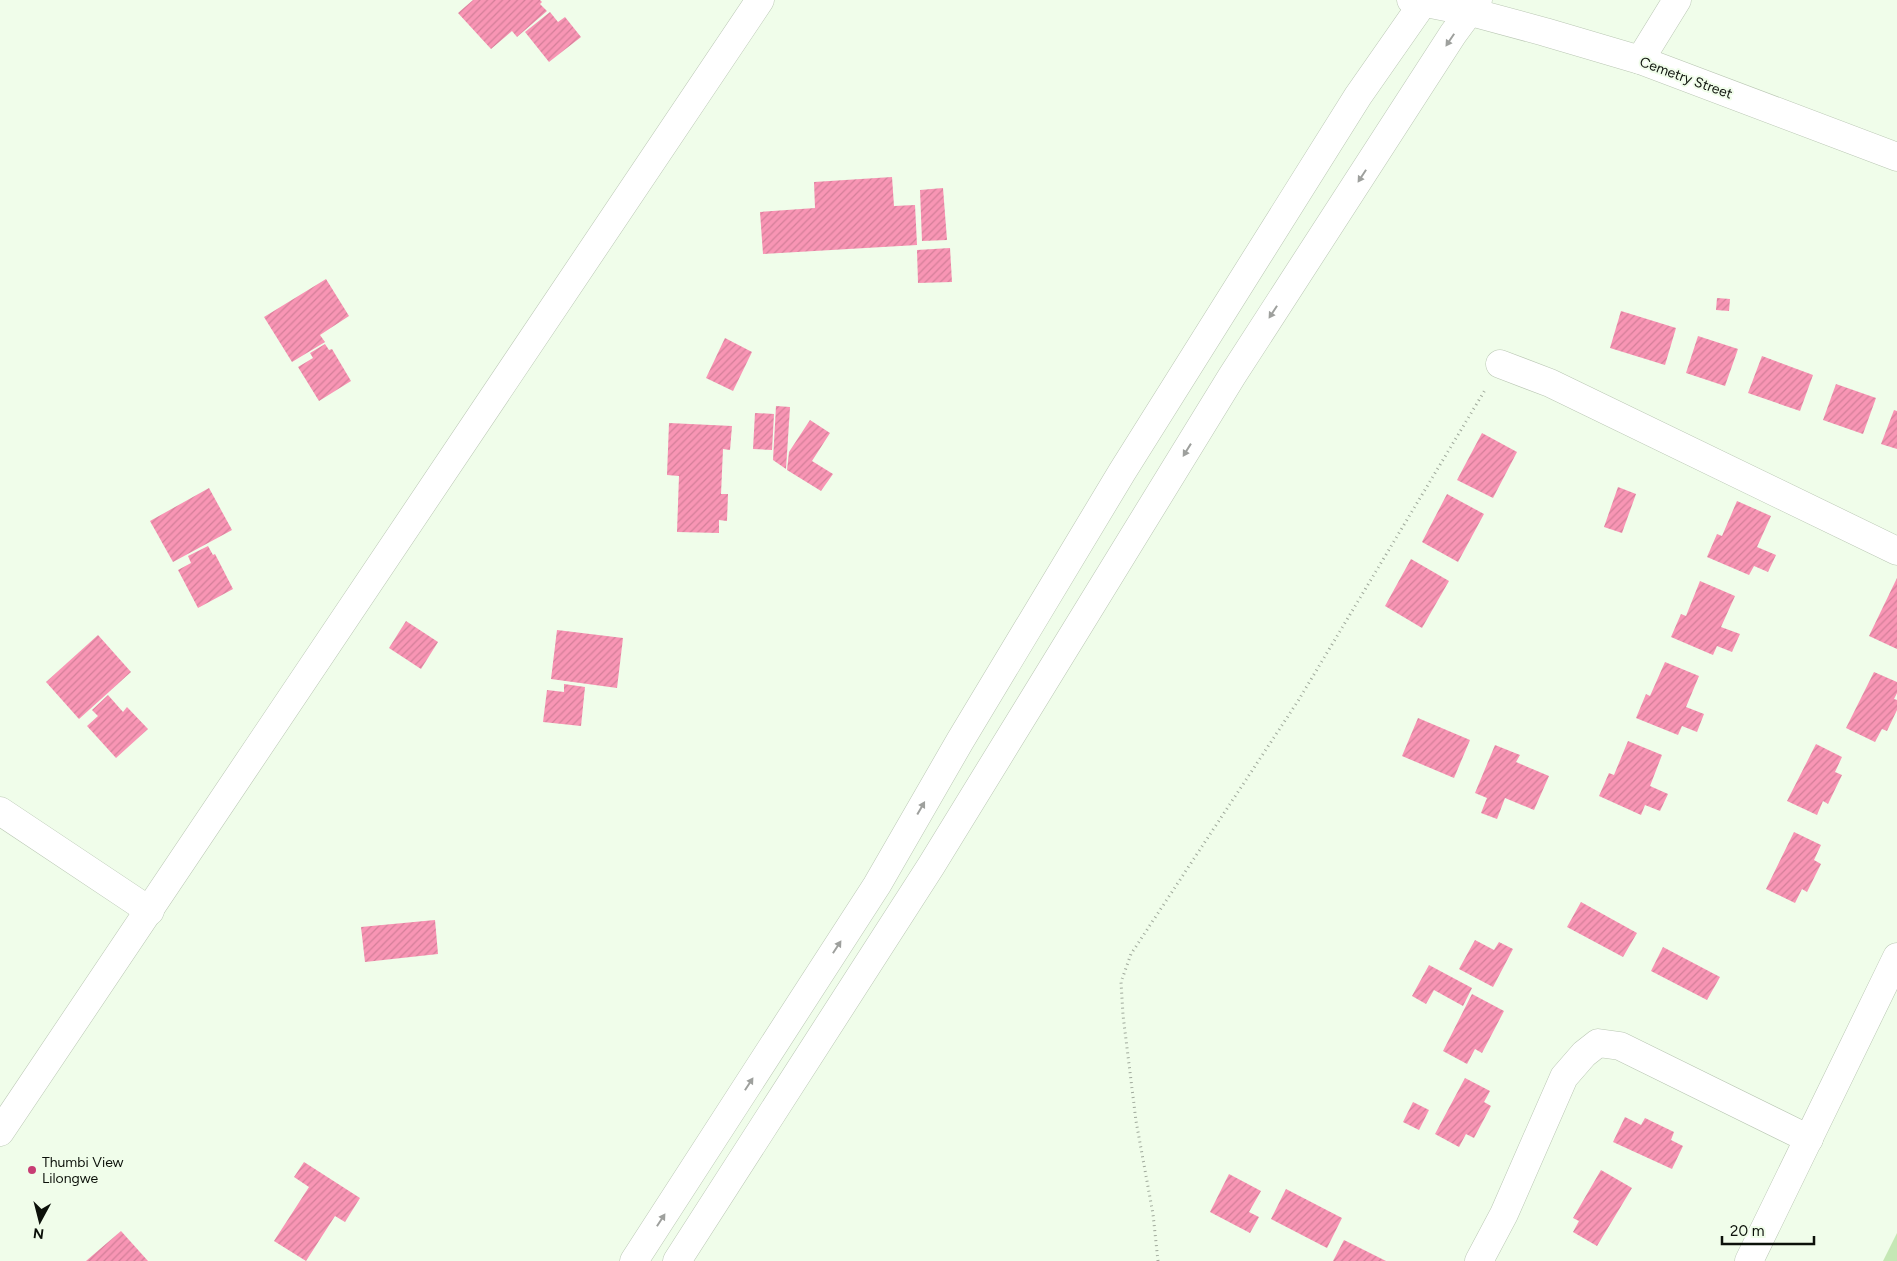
<svg xmlns="http://www.w3.org/2000/svg" width="1897" height="1261" font-family="Figtree,sans-serif">
  <defs>
    <pattern id="building-hatch" width="6" height="6" patternUnits="userSpaceOnUse" patternTransform="scale(1.25)"><rect width="6" height="6" fill="#f895b4"/><path d="M-1 1l2-2M0 6l6-6M5 7l2-2" fill="none" stroke="#d37f99"/></pattern>
  </defs>
  <rect width="100%" height="100%" fill="#f0fdea"/>
  <polygon fill="#c5e8b5" points="1897,1233 1897,1261 1883,1261"/>
  <g fill="url(#building-hatch)">
    <polygon points="473,0 540,0 542,2 540,4 547,11 517,37 512,31 491,49 458,13"/>
    <polygon points="550,12 558,22 565,17 581,37 549,62 525,32"/>
    <polygon points="892,177 894,206 915,205 917,245 763,254 760,212 815,208 814,182"/>
    <polygon points="943,188 947,240 922,241 920,190"/>
    <polygon points="950,248 952,282 918,283 917,250"/>
    <polygon points="326,279 349,316 320,335 325,342 292,362 264,317"/>
    <polygon points="1717,298 1730,299 1729,311 1716,310"/>
    <polygon points="1621,311 1676,328 1665,365 1610,348"/>
    <polygon points="1698,336 1738,349 1725,386 1686,373"/>
    <polygon points="725,338 752,352 733,391 706,378"/>
    <polygon points="325,344 329,350 332,349 351,381 319,401 298,367 313,358 310,353"/>
    <polygon points="1762,356 1813,375 1800,411 1748,393"/>
    <polygon points="1836,384 1876,398 1863,434 1823,420"/>
    <polygon points="776,406 790,407 786,469 773,460"/>
    <polygon points="1894,410 1897,411 1897,449 1881,444"/>
    <polygon points="755,413 774,414 772,450 753,449"/>
    <polygon points="810,420 830,433 812,461 833,474 821,491 787,470 789,452"/>
    <polygon points="669,423 732,426 730,450 723,449 721,494 728,494 727,521 719,520 719,533 677,532 679,476 667,475"/>
    <polygon points="1482,433 1517,452 1493,498 1457,480"/>
    <polygon points="1618,487 1636,494 1622,533 1604,527"/>
    <polygon points="209,488 232,530 173,562 150,521"/>
    <polygon points="1447,494 1484,514 1458,562 1422,542"/>
    <polygon points="1737,501 1771,516 1757,547 1776,555 1768,572 1754,566 1749,575 1707,557 1717,534 1722,536"/>
    <polygon points="208,546 213,555 215,554 233,589 198,608 178,570 191,563 188,556"/>
    <polygon points="1411,559 1449,581 1422,628 1385,606"/>
    <polygon points="1897,578 1897,649 1869,636"/>
    <polygon points="1700,581 1735,596 1721,627 1740,634 1732,652 1717,646 1713,655 1671,637 1681,614 1686,616"/>
    <polygon points="406,621 438,642 421,669 389,648"/>
    <polygon points="557,630 623,638 617,688 551,679"/>
    <polygon points="98,635 131,672 79,719 46,682"/>
    <polygon points="1665,662 1699,676 1686,707 1704,714 1697,732 1682,726 1678,735 1636,718 1646,694 1650,696"/>
    <polygon points="1874,672 1897,682 1897,693 1894,699 1897,700 1897,710 1887,731 1882,729 1875,742 1846,728"/>
    <polygon points="564,684 585,687 581,726 543,722 547,690 564,692"/>
    <polygon points="108,695 123,712 127,707 148,729 116,758 87,726 98,716 92,710"/>
    <polygon points="1418,718 1470,740 1454,778 1402,756"/>
    <polygon points="1628,741 1662,755 1650,786 1668,794 1660,811 1645,805 1641,815 1599,796 1609,773 1614,775"/>
    <polygon points="1816,744 1842,757 1835,772 1842,775 1828,804 1823,801 1817,815 1787,801"/>
    <polygon points="1495,745 1520,755 1516,762 1549,776 1534,810 1505,798 1497,819 1481,813 1487,798 1475,793"/>
    <polygon points="1794,832 1821,845 1814,860 1821,864 1807,892 1802,889 1795,903 1766,889"/>
    <polygon points="1581,902 1637,933 1623,957 1567,927"/>
    <polygon points="435,920 438,954 365,962 361,927"/>
    <polygon points="1475,940 1494,950 1499,942 1513,949 1493,987 1459,969"/>
    <polygon points="1663,947 1720,977 1707,1000 1651,971"/>
    <polygon points="1429,965 1472,988 1463,1006 1434,990 1426,1004 1412,996"/>
    <polygon points="1472,994 1504,1011 1482,1053 1475,1049 1467,1064 1443,1051"/>
    <polygon points="1465,1078 1490,1091 1484,1102 1491,1106 1474,1138 1466,1134 1459,1147 1435,1134"/>
    <polygon points="1413,1102 1429,1110 1419,1130 1403,1122"/>
    <polygon points="1625,1117 1641,1125 1645,1118 1674,1132 1671,1140 1683,1146 1672,1169 1613,1142"/>
    <polygon points="304,1162 360,1198 345,1222 335,1216 306,1261 274,1241 309,1187 294,1177"/>
    <polygon points="1601,1170 1632,1188 1597,1246 1573,1232 1579,1221 1573,1218"/>
    <polygon points="1229,1174 1261,1191 1249,1212 1259,1217 1250,1233 1210,1212"/>
    <polygon points="1286,1189 1342,1218 1327,1248 1271,1219"/>
    <polygon points="121,1231 148,1261 86,1261"/>
    <polygon points="1344,1240 1386,1261 1333,1261"/>
  </g>
  <g fill="none" stroke-linecap="round" stroke-linejoin="round">
    <defs>
      <g id="minor">
        <polyline points="1640,60 1677,0"/>
        <polyline points="1500,364 1550,383 1897,551"/>
        <polyline points="0,811 150,911"/>
        <polyline points="0,1132 760,0"/>
        <polyline points="1479,1261 1504,1214 1564,1077 1584,1054 1598,1043 1620,1046 1809,1139"/>
      </g>
      <g id="tertiary">
        <polyline points="1471,12 1545,32 1640,60 1897,157"/>
        <polyline points="1749,1261 1897,957"/>
      </g>
      <polyline id="secondary" points="1411,0 1471,12"/>
      <g id="trunk">
        <polyline points="634,1261 877,885 960,741 1122,472 1358,96 1425,0"/>
        <polyline points="677,1261 931,866 1232,376 1453,34 1478,0"/>
      </g>
    </defs>
    <use href="#minor" stroke="#bac7b4" stroke-width="29"/>
    <use href="#tertiary" stroke="#bac7b4" stroke-width="29"/>
    <use href="#secondary" stroke="#bac7b4" stroke-width="29"/>
    <use href="#trunk" stroke="#bac7b4" stroke-width="29"/>
    <polyline stroke="#9fa99b" stroke-width="3" stroke-dasharray="1 4" stroke-linecap="butt" points="1158,1261 1153,1214 1136,1121 1123,1015 1121,982 1131,954 1298,701 1485,390"/>
    <use href="#minor" stroke="#fff" stroke-width="28"/>
    <use href="#tertiary" stroke="#fff" stroke-width="28"/>
    <use href="#secondary" stroke="#fff" stroke-width="28"/>
    <use href="#trunk" stroke="#fff" stroke-width="28"/>
  </g>
  <defs><path id="oneway-solid" d="M-6-.8H1V-3.2L6.5 0L1 3.2V.8H-6Z" transform="scale(1.25)"/></defs>
  <g fill="#9ea09d">
    <use href="#oneway-solid" transform="translate(1450 40) rotate(124)"/>
    <use href="#oneway-solid" transform="translate(1362 176) rotate(123)"/>
    <use href="#oneway-solid" transform="translate(1273 312) rotate(123)"/>
    <use href="#oneway-solid" transform="translate(1187 450) rotate(122)"/>
    <use href="#oneway-solid" transform="translate(921 808) rotate(-60)"/>
    <use href="#oneway-solid" transform="translate(837 947) rotate(-57)"/>
    <use href="#oneway-solid" transform="translate(749 1084) rotate(-57)"/>
    <use href="#oneway-solid" transform="translate(661 1220) rotate(-57)"/>
  </g>
  <circle fill="#c73d74" stroke="#f0fdea" stroke-width="2" cx="32" cy="1170" r="5"/>
  <g text-anchor="middle" dominant-baseline="central" stroke-width="4" stroke-linejoin="round" paint-order="stroke">
    <g font-size="14" fill="#0c110a" stroke="#f0fdea">
      <text transform="translate(1686 78) rotate(20)">Cemetry Street</text>
    </g>
    <g font-size="14" fill="#0c110a" stroke="#f0fdea" text-anchor="start">
      <text x="42" y="1162">Thumbi View<tspan x="42" dy="16">Lilongwe</tspan></text>
    </g>
  </g>
  <g transform="translate(40 1221) rotate(187)" stroke="#f0fdea" stroke-width="4" paint-order="stroke">
  <path d="M0-4L9 19L0 12L-9 19Z" fill="#0c110a"/>
  <text y="-8" font-size="14" font-weight="bold" text-anchor="middle" fill="#0c110a">N</text>
  </g>
  <path d="M1722 1236v8h92v-8" fill="none" stroke="#0c110a" stroke-width="2.5"/>
  <text x="1730" y="1236" font-size="15" fill="#0c110a" stroke="#f0fdea" stroke-width="4" paint-order="stroke">20 m</text>
</svg>
